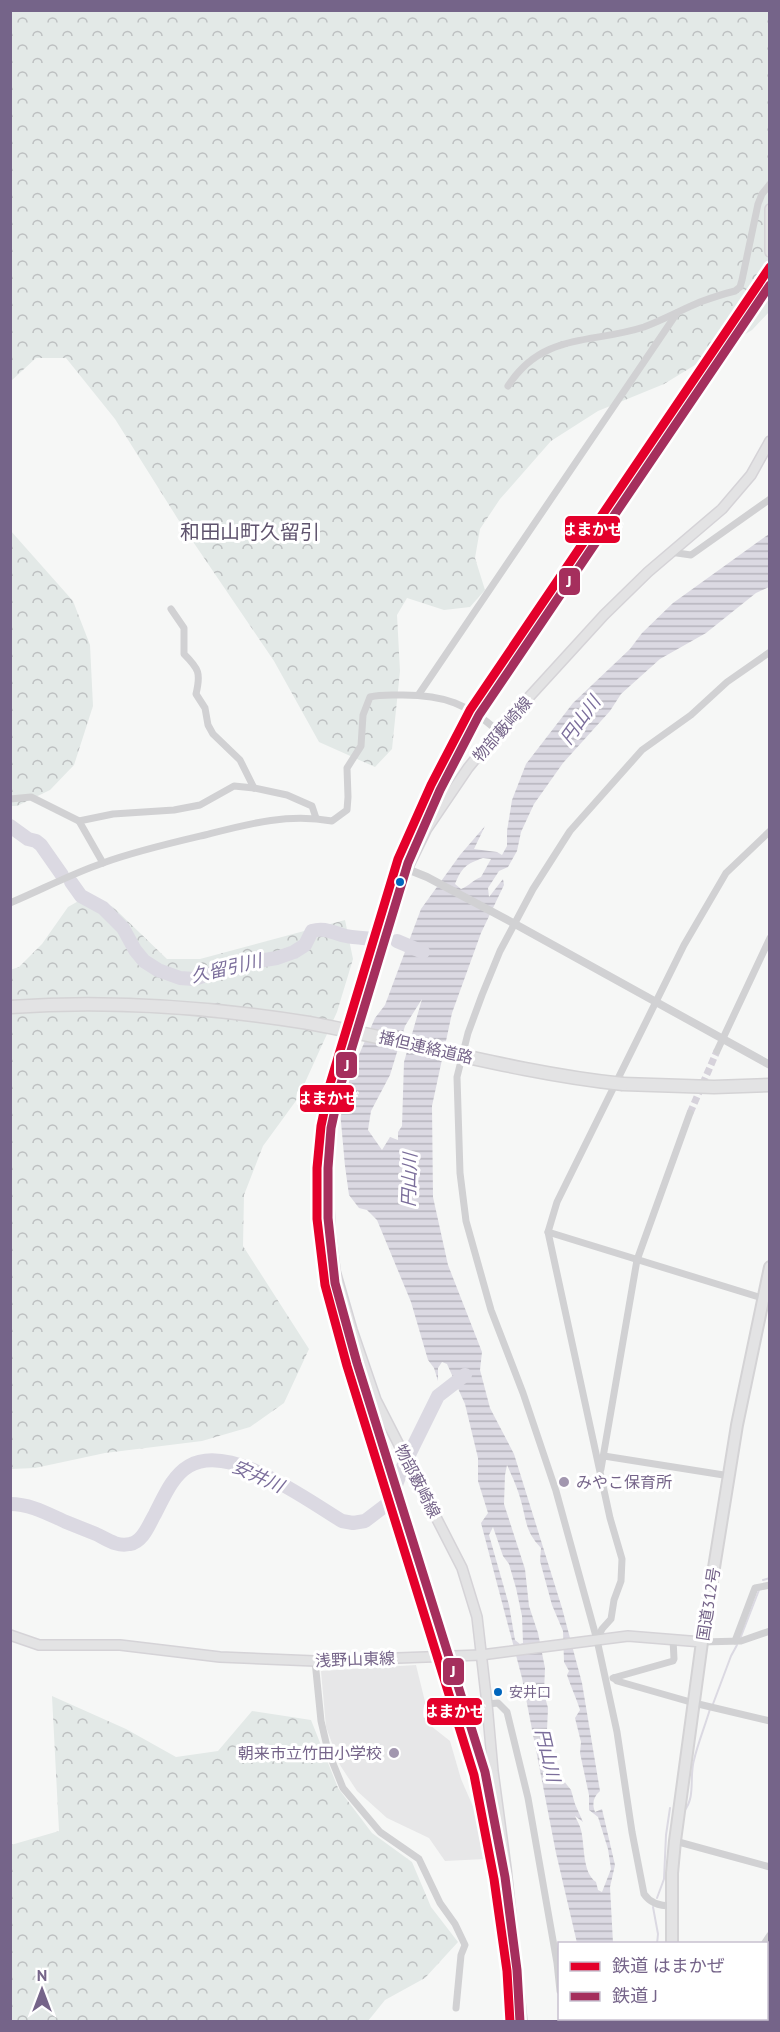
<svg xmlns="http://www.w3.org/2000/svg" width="780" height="2032" font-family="'PT Sans','Noto Sans JP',sans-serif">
  <defs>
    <pattern id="forest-crowns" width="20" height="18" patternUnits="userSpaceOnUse" patternTransform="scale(1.5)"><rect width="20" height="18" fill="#e3e9e7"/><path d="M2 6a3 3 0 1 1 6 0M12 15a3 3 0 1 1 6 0" fill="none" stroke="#bdc0c1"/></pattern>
    <pattern id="water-rules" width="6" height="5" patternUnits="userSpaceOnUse" patternTransform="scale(1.5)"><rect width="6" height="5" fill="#dbd9e2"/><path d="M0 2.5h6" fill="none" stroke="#b6b4bd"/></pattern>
  </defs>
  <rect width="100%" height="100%" fill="#f6f7f6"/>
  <polygon fill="#e7e7e8" points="416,1665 431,1726 450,1741 461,1779 478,1818 485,1859 445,1861 429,1838 387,1818 357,1791 340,1765 326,1727 321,1671"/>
  <g fill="url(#forest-crowns)">
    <polygon points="11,11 769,11 769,312 752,330 664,384 598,411 551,441 500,499 480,529 475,558 485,590 470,607 444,610 407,598 397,615 400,671 392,749 375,767 319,742 274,661 181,524 115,419 66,358 36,358 11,381"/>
    <polygon points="10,530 73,601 90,645 93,706 74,765 50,790 17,806 10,806"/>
    <polygon points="89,895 113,907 167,959 200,959 345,920 353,959 337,1012 298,1098 263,1146 244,1195 243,1246 309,1349 284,1403 250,1427 202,1441 105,1453 35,1468 11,1469 10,970 19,967 42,944 68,907"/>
    <polygon points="52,1696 126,1729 176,1757 218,1751 252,1711 311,1720 338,1788 372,1833 412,1862 431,1907 458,1942 425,1978 385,2000 368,2021 11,2021 11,1845 59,1831"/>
  </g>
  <path fill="url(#water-rules)" fill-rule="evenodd" d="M769,534v53l-13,6 -50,40 -46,26 -39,35 -11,17 -47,52 -29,41 -13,28 -4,19 -9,16 -9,4 -11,17 1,9 14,-18 1,6 -23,48 -29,80 -20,93 1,91 15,68 34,87 -2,18 10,38 24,46 48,154 20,75 18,108c-7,6 -8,13 -5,21l7,-3 13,56 -5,22 3,56h-36l-21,-90 -34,-175 -41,-155 7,-10 -10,-32v-23l-13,-54 -18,-40 -5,-2 -4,6v13l-4,-13 -6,-8 -17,-58 -34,-82 -10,-10 -8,-2 -10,-13 -4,-29 -5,-55 11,-38 24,-55 10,-13 36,-96 39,-54 25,-29 -11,23 23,3 5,3 5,-9v-15l5,-31 14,-36 47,-61 57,-54 12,-16 31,-30zM483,858l8,1 -10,18c-8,3 -12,9 -20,12l-6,-5c7,-17 11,-20 28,-26zM422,999l-18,63 -2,64 -4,6v8l-8,-3 -8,13 -14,-20 3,-19 19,-36 15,-49zM507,1465c5,11 11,24 14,36 6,21 4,30 20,47l-1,13 12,44 11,26 1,31 5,9 -2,4c4,12 9,22 13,35l-5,8 6,24 -1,11 9,42v15l9,7 10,32 3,20 -9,23 -4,-2 -2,-8c-14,-10 -11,-36 -15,-52 -1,-5 -4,-9 -6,-14l8,6 -8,-18 -4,-14 -15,-19 -9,-41 1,-22 -4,-15 1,-25 -7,-35 -9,-27 -4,-37 -21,-65 1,-29zM493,1527l10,29 6,8 7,24 6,28 1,27 -3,1 -5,-4 -6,-35 -20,-70z"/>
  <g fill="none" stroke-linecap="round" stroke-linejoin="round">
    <g stroke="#dbd9e2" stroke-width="2">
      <polyline points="763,1580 770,1578"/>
      <polyline points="740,1639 759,1590"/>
      <polyline points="713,1704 731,1656 737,1645"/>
      <path d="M684,1811c12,-14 5,-34 10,-51 4,-17 11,-34 16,-51"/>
      <polyline points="657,1898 664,1879 666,1835 670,1808"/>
      <polyline points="653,1907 658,1934 657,1944"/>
      <polyline points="655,2018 655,2022"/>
    </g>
    <g stroke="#dbd9e2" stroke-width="14">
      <polyline points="10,826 28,839 36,841 41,845 62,875"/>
      <path d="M71,882l10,14 22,12 20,20 12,22 9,11 14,9 22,8 14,1 45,-15 38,-6 17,-6 11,-7 7,-14c13,-4 21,2 34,5 9,2 20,2 29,3"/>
      <polyline points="397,941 423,952"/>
      <path d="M10,1504c21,0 38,10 56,18 10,4 20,8 30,12 11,5 20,13 34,10 13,-2 19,-20 25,-30 9,-17 17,-38 34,-48 41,-24 118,34 153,55l11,2 12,-2 21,-16 5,-7 11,-29 36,-73 27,-21"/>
    </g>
    <polyline stroke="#d6d2db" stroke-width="7" stroke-dasharray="7 3.5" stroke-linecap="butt" points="690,1113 717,1051"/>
    <defs>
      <g id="secondary">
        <polyline points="770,209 770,252"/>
        <polyline points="10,1635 39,1645 120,1645 220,1657 315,1661 481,1655 628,1636 702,1642"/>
        <polyline points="522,2022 506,1868 493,1771 487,1704 477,1617 462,1568 376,1400 352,1330 335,1271 330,1230 328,1188 330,1135 339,1088 407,869 426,830 468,768 498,731 604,615 648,572 722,509 751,475 770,441"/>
      </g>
      <g id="trunk">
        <polyline points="672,1944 672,1873 675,1841 702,1642 737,1425 770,1267"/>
        <polyline points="672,2018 672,2022"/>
      </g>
      <g id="motorway">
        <path d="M10,1007c101,-7 200,0 299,16"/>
        <polyline points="623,1084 714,1087 770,1085"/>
      </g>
    </defs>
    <use href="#secondary" stroke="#d5d3d7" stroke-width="12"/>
    <use href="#trunk" stroke="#d4d3d5" stroke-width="14"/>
    <use href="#motorway" stroke="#d4d3d5" stroke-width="15"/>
    <g stroke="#d1d1d3" stroke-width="7">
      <path d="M508,386c35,-54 84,-42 136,-59 19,-7 37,-17 56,-25 11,-4 23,-8 35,-11l5,-4 2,-7 16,-76 4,-10 8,-10"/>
      <polyline points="670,552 691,555 770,499"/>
      <path d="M171,609l13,19v26c15,15 17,19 12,40l9,14 3,17 5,9 27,26 14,28"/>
      <polyline points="419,694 677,313"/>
      <polyline points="10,799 31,797 79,821 113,814 174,810 200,805 234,786 254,788 287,795 312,806 316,818"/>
      <polyline points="79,821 103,863"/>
      <path d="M10,903c31,-13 61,-29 93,-40 33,-12 68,-20 102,-28 43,-11 82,-22 127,-14l15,-11 1,-13 -1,-29 14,-22 2,-31 7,-18c11,-3 22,-2 33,-2 42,0 64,9 95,36"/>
      <polyline points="717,1051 770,938"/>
      <polyline points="548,1232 762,1298"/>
      <polyline points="604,1456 730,1476"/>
      <polyline points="601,1469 637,1260 690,1113"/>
      <polyline points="597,1640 602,1629 611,1619 614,1600 621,1581 622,1559 610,1518 548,1232 557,1202 684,945 726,873 770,831"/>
      <polyline points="735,1641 755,1588 770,1585"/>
      <polyline points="702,1642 741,1641 770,1631"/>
      <polyline points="315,1661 321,1721 328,1751 343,1788 380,1832 419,1859 440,1903 455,1924 465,1945 461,1955 456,2008"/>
      <polyline points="613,1678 673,1661 674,1659 673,1639"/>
      <polyline points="614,1678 617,1681 694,1703 770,1721"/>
      <polyline points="487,1704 498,1703 507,1712 528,1798 557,1963 560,1991"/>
      <polyline points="433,1722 488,1720"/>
      <polyline points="675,1841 770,1867"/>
      <path d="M671,1906c-10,0 -21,-3 -27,-12l-12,-62 -15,-100 -20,-92 -41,-149 -33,-98 -32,-83 -25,-89 -6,-48 -3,-96 11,-44 14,-38 18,-44 33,-62 37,-58 72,-81 49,-35 36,-33 43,-30"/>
      <polyline points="764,1944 770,1935"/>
      <polyline points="562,2018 563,2022"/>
      <polyline points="766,2018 770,2019"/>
      <polyline points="719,2022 720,2018"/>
    </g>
    <polyline stroke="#d1d1d3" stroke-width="8" points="407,869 427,877 515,924 770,1065"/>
    <use href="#secondary" stroke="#e3e3e4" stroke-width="9"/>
    <use href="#trunk" stroke="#e3e3e4" stroke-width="10"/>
    <use href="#motorway" stroke="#e3e3e4" stroke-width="12"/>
    <defs>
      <path id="motorway-bridge" d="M309,1023c105,19 208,50 314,61"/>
    </defs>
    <use href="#motorway-bridge" stroke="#d4d3d5" stroke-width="15" stroke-linecap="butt"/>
    <use href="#motorway-bridge" stroke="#e3e3e4" stroke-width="12"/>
    <defs>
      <polyline id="rail-1" points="510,2022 507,1971 494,1879 474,1775 347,1366 325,1285 317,1219 317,1168 321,1126 330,1084 398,859 431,785 470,710 770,267"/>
      <polyline id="rail-2" points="520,2022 517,1970 505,1877 485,1772 357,1363 335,1283 328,1218 328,1168 331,1128 340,1087 408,863 440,790 479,715 770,285"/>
    </defs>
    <use href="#rail-1" stroke="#fff" stroke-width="14"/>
    <use href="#rail-2" stroke="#fff" stroke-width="14"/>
    <use href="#rail-1" stroke="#e4002b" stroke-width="9"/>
    <use href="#rail-2" stroke="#a52f5d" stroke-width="9"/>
  </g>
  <g fill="#0065bd" stroke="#fff" stroke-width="2">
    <circle cx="400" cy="882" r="5"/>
    <circle cx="498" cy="1692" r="5"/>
  </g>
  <g fill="#a297af" stroke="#fff" stroke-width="2">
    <circle cx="564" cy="1482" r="6"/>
    <circle cx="394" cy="1753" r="6"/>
  </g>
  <g text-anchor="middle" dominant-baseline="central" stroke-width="6" stroke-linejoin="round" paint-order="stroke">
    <g font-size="14" fill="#756489" stroke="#fff" text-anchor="start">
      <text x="509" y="1692">安井口</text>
    </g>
    <g font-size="16" fill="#756489" stroke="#fff">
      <text transform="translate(502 729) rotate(-49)">物部藪崎線</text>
      <text transform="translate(426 1047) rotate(13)">播但連絡道路</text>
      <text transform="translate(418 1481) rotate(63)">物部藪崎線</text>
      <text transform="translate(708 1604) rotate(-81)">国道312号</text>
      <text transform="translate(355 1659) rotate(-2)">浅野山東線</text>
    </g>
    <g font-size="16" fill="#756489" stroke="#fff" text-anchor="start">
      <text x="576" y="1482">みやこ保育所</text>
      <text x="382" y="1753" text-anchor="end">朝来市立竹田小学校</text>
    </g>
    <g font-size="18" font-style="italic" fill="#7b6e9b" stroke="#fff">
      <text transform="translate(580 720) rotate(-54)">円山川</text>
      <text transform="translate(226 968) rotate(-13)">久留引川</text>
      <text transform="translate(409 1180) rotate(-88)">円山川</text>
      <text transform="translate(258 1476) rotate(24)">安井川</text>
      <text transform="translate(548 1755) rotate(77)">円山川</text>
    </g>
    <g font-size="20" fill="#5f536d" stroke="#fff">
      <text x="250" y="532">和田山町久留引</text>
    </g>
  </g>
  <g stroke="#fff" stroke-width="2">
    <rect x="564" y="515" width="57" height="29" rx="6" fill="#e4002b"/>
    <rect x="558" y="567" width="23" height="29" rx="6" fill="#a52f5d"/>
    <rect x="335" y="1051" width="23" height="28" rx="6" fill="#a52f5d"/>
    <rect x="299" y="1084" width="56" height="29" rx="6" fill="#e4002b"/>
    <rect x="442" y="1657" width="23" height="29" rx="6" fill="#a52f5d"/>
    <rect x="426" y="1697" width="57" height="29" rx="6" fill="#e4002b"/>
  </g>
  <g font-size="16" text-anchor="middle" font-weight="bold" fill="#fff">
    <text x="592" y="535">はまかぜ</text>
    <text x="569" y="587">J</text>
    <text x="347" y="1071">J</text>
    <text x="327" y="1104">はまかぜ</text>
    <text x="453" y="1677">J</text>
    <text x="454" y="1717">はまかぜ</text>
  </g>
  <rect width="780" height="2032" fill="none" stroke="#756489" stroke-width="24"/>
  <rect x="558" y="1942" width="210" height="78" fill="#ffffff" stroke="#c8c1d0" stroke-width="1.5"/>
  <rect x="570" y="1962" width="30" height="9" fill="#e4002b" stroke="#c8c1d0" stroke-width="1.5"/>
  <text x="612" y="1972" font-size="18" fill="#756489">鉄道 はまかぜ</text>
  <rect x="570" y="1992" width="30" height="9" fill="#a52f5d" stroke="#c8c1d0" stroke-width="1.5"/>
  <text x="612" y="2002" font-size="18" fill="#756489">鉄道 J</text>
  <g transform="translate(42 1990)" stroke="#ffffff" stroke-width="4.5" paint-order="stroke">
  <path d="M0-4.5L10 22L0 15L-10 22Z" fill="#756489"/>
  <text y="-9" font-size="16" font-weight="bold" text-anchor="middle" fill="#756489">N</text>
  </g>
</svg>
